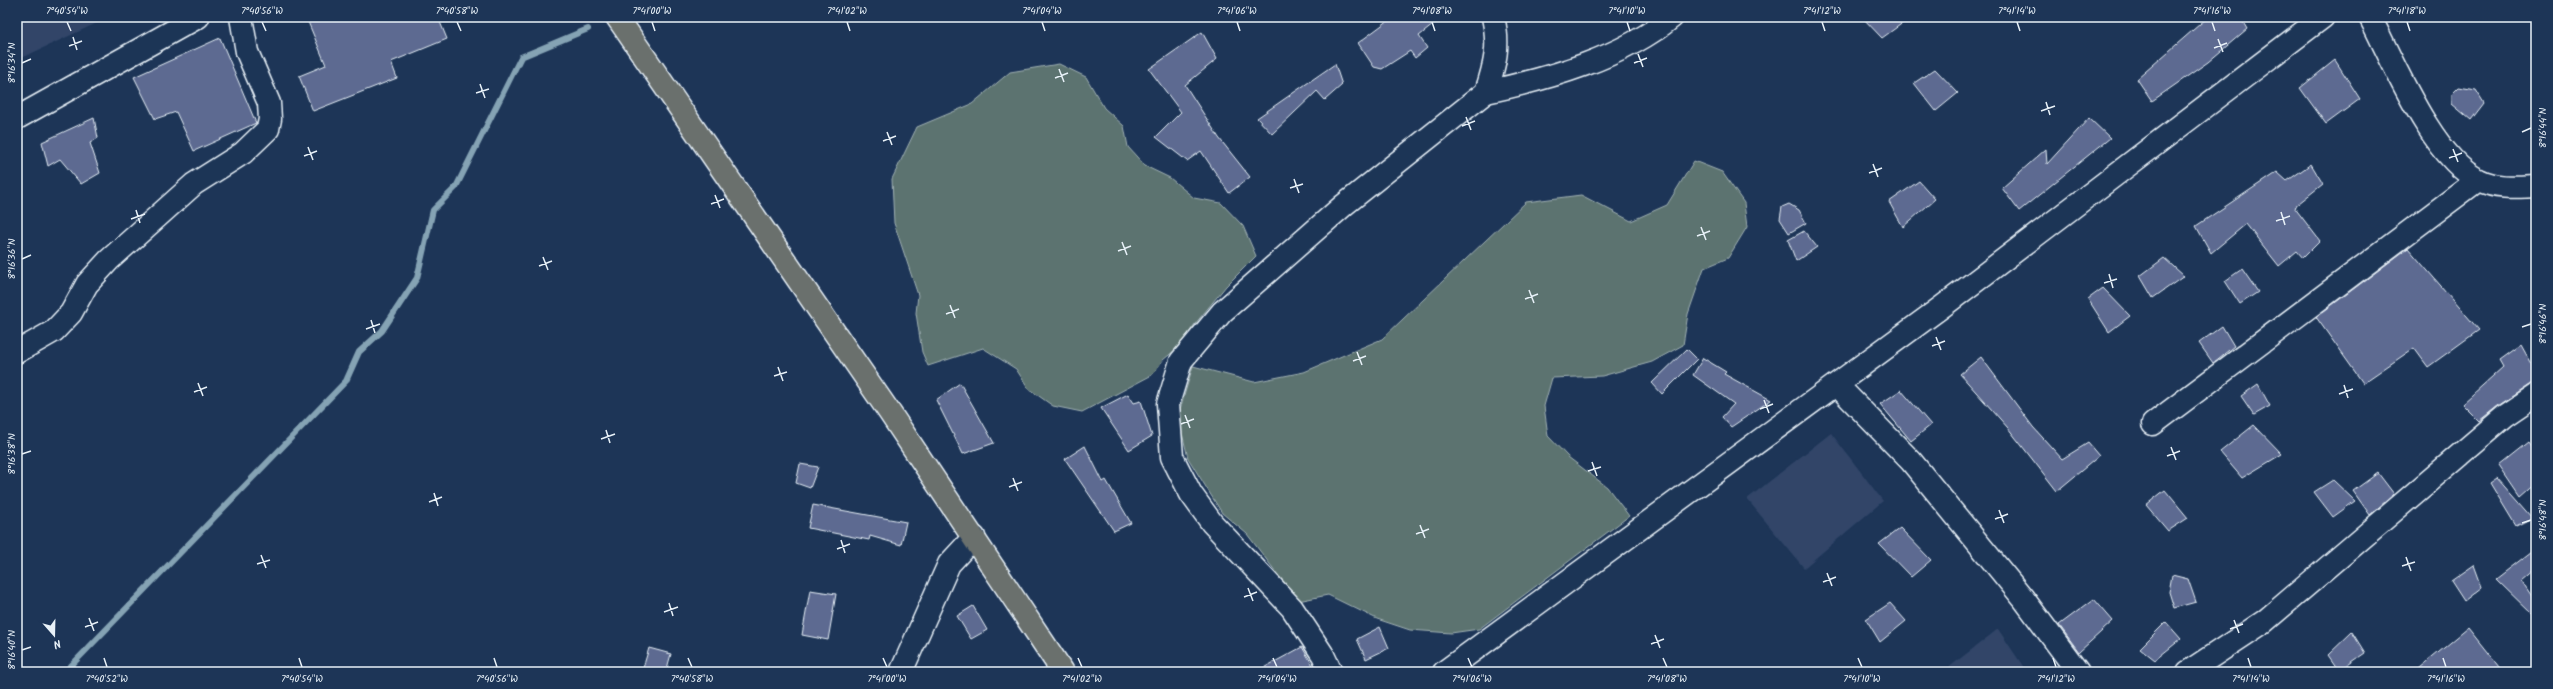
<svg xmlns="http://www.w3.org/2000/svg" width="2553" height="689" font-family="Kalam,sans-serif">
  <rect width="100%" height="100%" fill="#1d3557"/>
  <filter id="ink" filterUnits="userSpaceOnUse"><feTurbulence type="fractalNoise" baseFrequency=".025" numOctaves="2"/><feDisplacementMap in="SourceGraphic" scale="8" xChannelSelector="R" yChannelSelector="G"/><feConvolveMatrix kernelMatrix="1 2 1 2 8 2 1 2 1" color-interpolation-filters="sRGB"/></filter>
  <g filter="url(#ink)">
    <g fill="#304568">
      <polygon points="17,17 110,17 17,60"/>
      <polygon points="1831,433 1883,501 1804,568 1747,499"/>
      <polygon points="1998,629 2027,672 1943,672"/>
    </g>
    <g fill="#5b736f" stroke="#a2b2b4">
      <polygon points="1059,64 1086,77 1104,108 1124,126 1128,147 1145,166 1170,178 1194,198 1221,203 1243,226 1256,256 1226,286 1195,324 1180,346 1163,360 1152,375 1082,412 1053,406 1029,389 1016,369 983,348 928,366 922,352 916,313 918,295 894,223 892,179 917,127 972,104 1010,72"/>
      <polygon points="1694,161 1722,172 1744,203 1747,227 1728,258 1704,268 1688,314 1683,345 1652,362 1602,376 1552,378 1544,406 1548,436 1568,457 1607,487 1629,516 1479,629 1451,633 1410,630 1377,619 1328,595 1298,601 1247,534 1222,513 1188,458 1178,416 1193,366 1254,382 1304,372 1382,339 1526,202 1581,195 1631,221 1667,205"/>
    </g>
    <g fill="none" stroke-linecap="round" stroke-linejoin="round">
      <polyline stroke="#85a3b4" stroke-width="6" points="65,672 346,381 359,352 382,331 417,278 433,210 456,187 521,57 588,29"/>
    </g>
    <g fill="#5d6a91" stroke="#e8f1f8">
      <polygon points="306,17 438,17 447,39 391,62 397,78 313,111 299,76 326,65"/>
      <polygon points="1393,17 1443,17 1419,36 1427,48 1415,58 1410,51 1382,69 1374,67 1358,43"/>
      <polygon points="1862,17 1911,17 1882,38"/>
      <polygon points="2208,17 2240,17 2247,29 2208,62 2152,101 2137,79"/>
      <polygon points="1202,32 1217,59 1185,85 1219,138 1250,177 1229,193 1201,151 1187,161 1156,137 1181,112 1149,69"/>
      <polygon points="220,38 256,123 194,151 176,112 155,119 134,77"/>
      <polygon points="2335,60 2360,99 2326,124 2300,88"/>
      <polygon points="1335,64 1342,85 1325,100 1317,91 1272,134 1257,118"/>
      <polygon points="1935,69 1958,93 1936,111 1914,83"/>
      <polygon points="2459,87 2476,90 2484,103 2471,120 2452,104 2452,94"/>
      <polygon points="94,118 98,138 90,143 100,173 81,184 60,159 48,166 42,142"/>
      <polygon points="2089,118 2110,138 2019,211 2002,188 2046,149 2047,164"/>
      <polygon points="2311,164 2323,184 2294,207 2320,241 2303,258 2297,251 2279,266 2246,224 2211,253 2196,226 2277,172 2287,181"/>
      <polygon points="1919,181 1935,199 1903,227 1889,202"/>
      <polygon points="1789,204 1799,210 1806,223 1789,233 1780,219 1782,207"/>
      <polygon points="1804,231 1817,247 1796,261 1788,240"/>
      <polygon points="2408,248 2479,330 2428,367 2414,348 2363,383 2316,317"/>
      <polygon points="2164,258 2184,276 2153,298 2140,276"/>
      <polygon points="2242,269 2258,292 2240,304 2225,281"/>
      <polygon points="2103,288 2130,316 2109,332 2088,299"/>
      <polygon points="2222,326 2234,346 2213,363 2199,343"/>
      <polygon points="2521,344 2536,371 2536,383 2529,385 2498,406 2479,421 2462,404 2503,367 2499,360"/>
      <polygon points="1687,349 1697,359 1662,394 1652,383"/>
      <polygon points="1981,357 2033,427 2062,459 2088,443 2099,456 2057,491 2008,428 1960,374"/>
      <polygon points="1703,358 1726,372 1724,374 1771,400 1731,427 1722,417 1734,404 1693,375"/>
      <polygon points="960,383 994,443 963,454 936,400"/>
      <polygon points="2258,384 2270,406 2254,415 2241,396"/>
      <polygon points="1901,390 1931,425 1911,441 1880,404"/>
      <polygon points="1128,394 1134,403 1141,401 1152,436 1129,450 1101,408"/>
      <polygon points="2254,425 2282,454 2242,478 2220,452"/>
      <polygon points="2528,443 2536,455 2536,483 2520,497 2499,466"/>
      <polygon points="1085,446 1103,482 1106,480 1131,523 1114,531 1065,459"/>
      <polygon points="800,464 818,467 810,488 796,483"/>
      <polygon points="2378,473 2394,494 2370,515 2353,491"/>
      <polygon points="2497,478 2532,518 2516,526 2490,483"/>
      <polygon points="2333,480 2355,501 2333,517 2314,492"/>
      <polygon points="2165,490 2188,518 2168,531 2146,505"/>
      <polygon points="813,505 906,522 901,545 870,536 869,540 808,528"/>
      <polygon points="1900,528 1931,560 1911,577 1879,544"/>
      <polygon points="2536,548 2536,568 2522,580 2536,601 2536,618 2496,579"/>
      <polygon points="2474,565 2482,587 2464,601 2451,581"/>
      <polygon points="2172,575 2188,579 2196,602 2174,608 2169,592"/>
      <polygon points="810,590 836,594 828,640 802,635"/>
      <polygon points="2094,599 2113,621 2079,652 2059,625"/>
      <polygon points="1890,603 1906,621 1880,642 1866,619"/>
      <polygon points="973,606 987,630 971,639 957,616"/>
      <polygon points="2166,622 2181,639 2155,660 2140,648"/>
      <polygon points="1380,627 1389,648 1366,659 1357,639"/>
      <polygon points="2468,628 2503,672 2415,672"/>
      <polygon points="2352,632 2365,653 2339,671 2328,655"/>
      <polygon points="1302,647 1317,672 1256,672"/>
      <polygon points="649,648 671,654 666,672 643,668"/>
    </g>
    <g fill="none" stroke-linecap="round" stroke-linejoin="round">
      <defs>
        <g id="minor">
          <path d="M2370,17c23,44 63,142 109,163 18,9 37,7 57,6"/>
          <path d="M1486,92c61,-13 137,-34 186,-75"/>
          <polyline points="17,118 198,17"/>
          <polyline points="17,352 54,331 71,313 87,284 109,260 194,184 243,153 268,129 270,119 269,103 247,52 241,17"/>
          <polyline points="1837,385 1911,461 2023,598 2078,672"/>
          <polyline points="2153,424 2478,180"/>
          <polyline points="901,672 949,564 974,537"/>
          <path d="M1331,672l-8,-17 -31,-47 -80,-85 -21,-29 -19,-37 -4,-53 13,-43 41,-49 122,-107 142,-113c9,-27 14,-47 7,-75"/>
          <polyline points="1444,672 1943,306 2323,17"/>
          <polyline points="2188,672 2265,621 2505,416 2536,395"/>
        </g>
        <polyline id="major" points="617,17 890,413 1063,672"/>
      </defs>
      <use href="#minor" stroke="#e8f1f8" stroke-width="25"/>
      <use href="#major" stroke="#e8f1f8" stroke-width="25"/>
      <use href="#minor" stroke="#1d3557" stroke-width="22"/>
      <use href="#major" stroke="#6a706d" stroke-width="22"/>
    </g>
  </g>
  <path fill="none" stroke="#e8f1f8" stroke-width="1.5" d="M67,22l4,9M262,22l4,9M457,22l4,9M652,22l3,9M847,22l3,9M1042,22l3,9M1237,22l3,9M1432,22l3,9M1627,22l3,9M1822,22l3,9M2017,22l3,9M2212,22l3,9M2407,22l3,9M73,37l4,13M2218,39l5,13M69,46l13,-5M2214,48l13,-5M1638,54l5,13M22,63l9,-4M1634,63l13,-5M1059,69l5,13M1055,78l13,-5M480,84l5,14M476,93l13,-4M2046,102l4,13M2041,111l14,-5M1466,117l5,13M1462,126l13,-5M887,132l5,13M2522,132l9,-4M883,141l13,-5M308,147l5,13M2453,149l5,13M304,156l13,-5M2449,158l13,-5M1873,164l5,13M1869,173l13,-5M1294,179l5,14M1290,188l13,-4M715,195l5,13M711,204l13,-5M136,210l4,13M2281,212l4,13M131,219l14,-5M2276,221l14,-5M1701,227l5,13M1697,236l13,-5M1122,242l5,13M1118,251l13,-5M543,257l5,13M22,259l9,-4M539,266l13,-5M2109,274l4,14M2104,283l13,-4M1529,290l5,13M1525,299l13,-5M950,305l5,13M946,314l13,-5M371,320l4,13M2522,327l9,-3M366,329l14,-5M1936,337l5,13M1932,346l13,-5M1357,352l5,13M1353,361l13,-5M778,367l5,14M774,376l13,-4M198,383l5,13M2344,385l4,13M194,392l13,-5M2339,394l14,-5M1764,400l5,13M1760,409l13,-5M1185,415l5,13M1181,424l13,-5M606,430l4,13M601,439l14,-5M2171,447l5,13M22,454l9,-3M2167,456l13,-5M1592,462l5,14M1588,471l13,-4M1013,478l5,13M1009,487l13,-5M434,493l4,13M429,502l13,-5M1999,510l5,13M1995,519l13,-5M2522,523l9,-3M1420,525l5,13M1416,534l13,-5M841,540l4,13M837,549l13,-5M261,555l5,13M2406,557l5,14M257,564l13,-4M2402,566l13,-4M1827,573l5,13M1823,582l13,-5M1248,588l5,13M1244,597l13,-5M669,603l4,13M664,612l14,-5M89,618l5,13M2234,620l5,13M85,627l13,-5M2230,629l13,-5M1655,635l5,13M1651,644l13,-5M22,650l9,-3M104,658l3,9M299,658l3,9M494,658l3,9M688,658l4,9M883,658l4,9M1078,658l4,9M1273,658l4,9M1468,658l4,9M1663,658l4,9M1858,658l4,9M2053,658l3,9M2248,658l3,9M2443,658l3,9"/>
  <rect width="2553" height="689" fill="none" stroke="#1d3557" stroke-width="44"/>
  <g transform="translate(54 635) rotate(160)" stroke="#1d3557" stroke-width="3" paint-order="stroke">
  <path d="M0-3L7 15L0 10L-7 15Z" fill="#e8f1f8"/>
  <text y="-6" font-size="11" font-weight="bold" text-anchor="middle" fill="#e8f1f8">N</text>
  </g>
  <rect x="22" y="22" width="2509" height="645" fill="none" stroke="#e8f1f8" stroke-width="1.5"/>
  <g font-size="10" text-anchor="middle" fill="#e8f1f8">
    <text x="67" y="14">7°40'54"W</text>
    <text x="262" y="14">7°40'56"W</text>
    <text x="457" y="14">7°40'58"W</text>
    <text x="652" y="14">7°41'00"W</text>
    <text x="847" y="14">7°41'02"W</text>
    <text x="1042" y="14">7°41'04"W</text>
    <text x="1237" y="14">7°41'06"W</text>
    <text x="1432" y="14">7°41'08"W</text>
    <text x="1627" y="14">7°41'10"W</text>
    <text x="1822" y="14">7°41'12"W</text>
    <text x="2017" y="14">7°41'14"W</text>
    <text x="2212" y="14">7°41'16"W</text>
    <text x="2407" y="14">7°41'18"W</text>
    <text transform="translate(11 63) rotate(-90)" y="4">8°16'34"N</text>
    <text transform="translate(2542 128) rotate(-90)" y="4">8°16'44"N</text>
    <text transform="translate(11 259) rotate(-90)" y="4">8°16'36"N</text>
    <text transform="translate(2542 324) rotate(-90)" y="4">8°16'46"N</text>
    <text transform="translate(11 454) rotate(-90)" y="4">8°16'38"N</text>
    <text transform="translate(2542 520) rotate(-90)" y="4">8°16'48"N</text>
    <text transform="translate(11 650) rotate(-90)" y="4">8°16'40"N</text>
    <text x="107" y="682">7°40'52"W</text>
    <text x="302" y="682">7°40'54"W</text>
    <text x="497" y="682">7°40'56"W</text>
    <text x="692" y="682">7°40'58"W</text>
    <text x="887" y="682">7°41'00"W</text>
    <text x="1082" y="682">7°41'02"W</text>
    <text x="1277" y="682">7°41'04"W</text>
    <text x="1472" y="682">7°41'06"W</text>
    <text x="1667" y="682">7°41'08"W</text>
    <text x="1862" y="682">7°41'10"W</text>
    <text x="2056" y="682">7°41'12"W</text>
    <text x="2251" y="682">7°41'14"W</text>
    <text x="2446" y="682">7°41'16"W</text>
  </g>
</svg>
